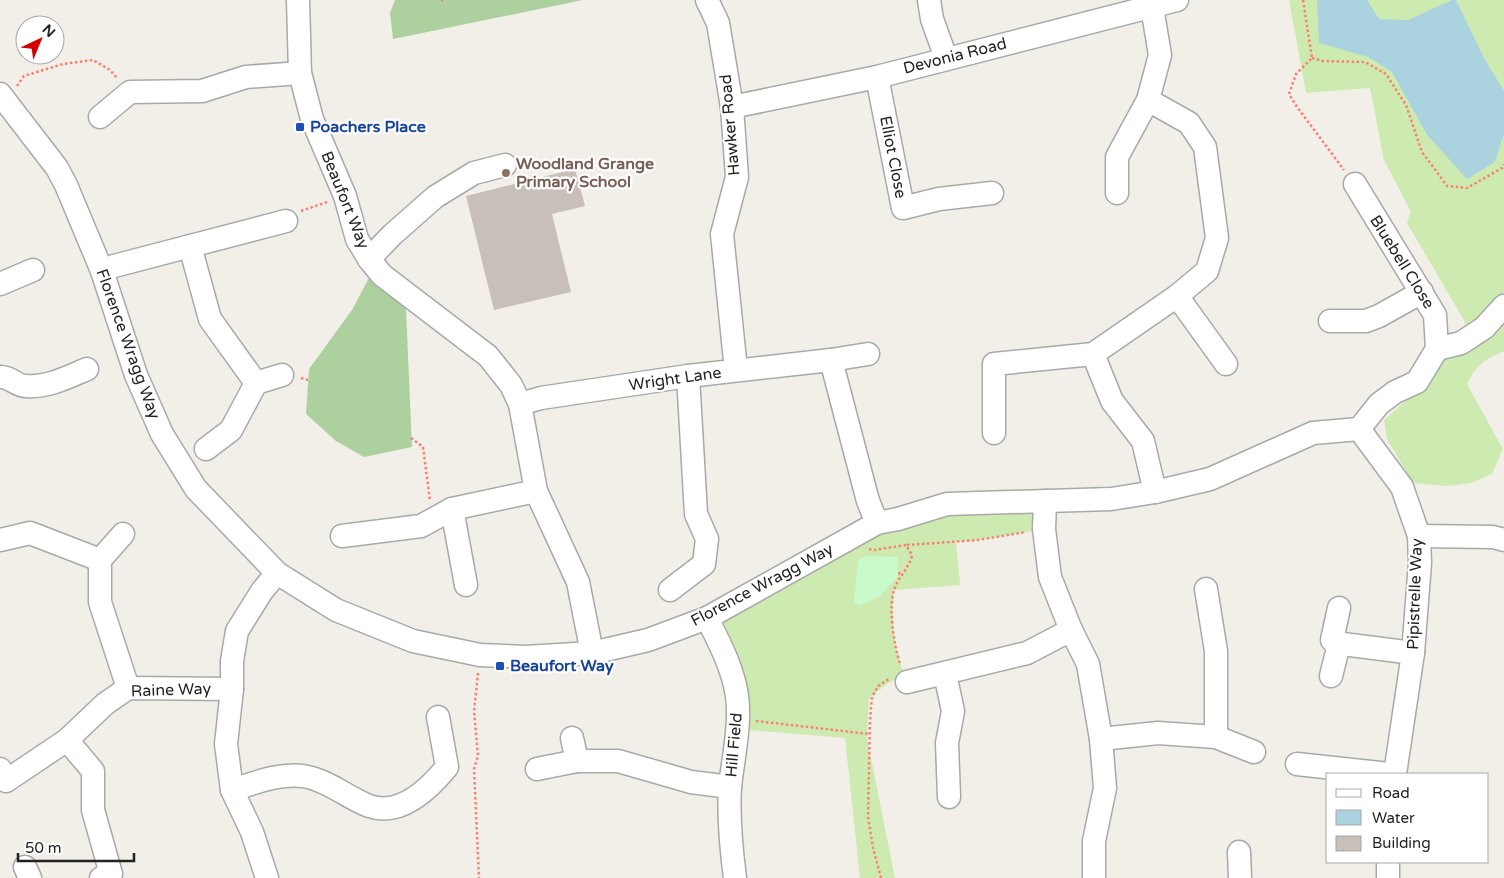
<svg xmlns="http://www.w3.org/2000/svg" width="1504" height="878" font-family="'Varela Round',sans-serif">
  <rect width="100%" height="100%" fill="#f2efe9"/>
  <g fill="#cdebb0">
    <path d="M1289,0h215v351c-20,9 -27,13 -37,33l36,65 -11,25 -21,9 -24,3 -34,-3 -26,-44 -3,-19 44,-39 15,-25 20,-4 2,-30 -58,-99 4,-11 -27,-52 -14,-72 -64,5z"/>
    <path d="M1045,501l-1,28 -66,11 -22,2 4,43 -66,5c-3,29 0,56 10,84l-17,10 -18,14 -2,40 28,140h-35l-15,-140 -108,-9 -30,-111 191,-99z"/>
  </g>
  <g fill="#add19e">
    <polygon points="395,0 583,0 393,39 390,13"/>
    <polygon points="369,278 406,309 412,447 364,457 336,441 306,414 309,369 352,310"/>
  </g>
  <polygon fill="#c8facc" points="865,556 898,557 898,576 880,596 860,605 854,603 858,560"/>
  <polygon fill="#aad3df" points="1317,0 1367,0 1379,19 1408,20 1452,0 1456,0 1484,58 1504,91 1504,134 1495,162 1467,179 1427,135 1392,72 1368,57 1319,43"/>
  <polygon fill="#c7bfb8" points="575,169 585,206 552,214 571,292 494,310 466,196"/>
  <g fill="none" stroke-linecap="round" stroke-linejoin="round">
    <defs>
      <g id="minor">
        <polyline points="298,0 300,73 312,119 345,196 357,239 369,259 382,275 488,356 511,385 520,404 536,491 578,582 592,653"/>
        <polyline points="707,0 718,23 732,107 737,177 722,234 736,370"/>
        <polyline points="929,0 932,19 946,58"/>
        <polyline points="877,77 903,208 939,199 992,193"/>
        <polyline points="0,94 57,168 66,185 102,271 136,375 162,434 196,489 277,573 336,610 413,641 480,655 525,657 592,653 648,640 707,618 877,523 898,519 947,504 1111,499 1155,492 1210,479 1313,433 1359,429"/>
        <polyline points="732,107 877,77 1177,0"/>
        <polyline points="100,117 130,92 202,91 246,77 300,73"/>
        <polyline points="1355,184 1435,315 1437,349 1417,382 1395,392 1379,404 1359,429"/>
        <polyline points="1117,193 1117,157 1148,100 1160,55 1152,7"/>
        <polyline points="190,246 210,319 256,383"/>
        <polyline points="369,259 392,235 435,197 474,173 505,165"/>
        <polyline points="102,271 114,266 286,221"/>
        <polyline points="0,284 33,270"/>
        <polyline points="1177,296 1226,364"/>
        <polyline points="1330,321 1366,321 1379,316 1422,292"/>
        <polyline points="1437,349 1461,343 1484,328 1504,306"/>
        <polyline points="1093,354 1112,401 1143,441 1155,492"/>
        <polyline points="831,360 868,501 877,523"/>
        <path d="M0,377c10,-1 16,9 26,9 21,2 42,-9 61,-17"/>
        <polyline points="520,404 541,398 688,376 831,360 868,354"/>
        <polyline points="1359,429 1402,487 1419,536 1420,563 1413,653 1395,774"/>
        <polyline points="994,433 994,364 1093,354 1177,296 1207,271 1217,238 1205,147 1189,123 1148,100"/>
        <polyline points="206,449 231,430 256,383 282,375"/>
        <polyline points="1045,501 1044,529 1050,577 1071,630 1088,664 1101,739 1105,788 1094,841 1094,878"/>
        <polyline points="452,509 466,585"/>
        <polyline points="342,536 421,526 452,509 536,491"/>
        <polyline points="1419,536 1493,537 1504,540"/>
        <polyline points="0,540 30,533 100,560 123,534"/>
        <polyline points="100,560 100,602 128,688"/>
        <polyline points="1206,589 1216,651 1216,737"/>
        <polyline points="670,590 704,564 707,539 696,514 688,376"/>
        <polyline points="1339,608 1332,640 1335,643 1413,653"/>
        <path d="M707,618c12,24 26,50 30,78 4,27 -4,63 -7,91 -2,31 1,60 5,91"/>
        <polyline points="945,674 953,711 947,743 949,797"/>
        <polyline points="1331,676 1339,644"/>
        <polyline points="907,682 1027,653 1071,630"/>
        <polyline points="572,738 577,761"/>
        <polyline points="1101,739 1158,733 1216,737 1254,752"/>
        <polyline points="1297,764 1389,774"/>
        <polyline points="0,769 6,781 67,740"/>
        <polyline points="537,769 577,761 618,761 691,782 730,787"/>
        <path d="M232,790c23,-7 47,-17 71,-14 25,4 43,21 66,30 31,11 60,-17 78,-39l-9,-50"/>
        <polyline points="1239,852 1240,878"/>
        <polyline points="25,867 30,878"/>
        <polyline points="101,878 111,874 93,810 93,771 67,740 105,704 128,688 232,689"/>
        <polyline points="267,878 252,832 232,790 226,744 232,689 232,661 237,631 262,591 277,573"/>
        <polyline points="1388,878 1388,862"/>
      </g>
    </defs>
    <use href="#minor" stroke="#a9a9a9" stroke-width="25"/>
    <g stroke="#fa8072" stroke-width="2.5" stroke-dasharray="2.5 2.5" stroke-linecap="butt">
      <polyline points="441,0 443,0"/>
      <polyline points="1303,0 1312,58 1296,74 1289,94 1297,107 1344,170"/>
      <polyline points="1312,58 1323,61 1365,62 1386,74 1406,105 1422,152 1447,186 1467,188 1502,168 1504,164"/>
      <polyline points="17,86 24,76 63,64 93,60 110,70 117,78"/>
      <polyline points="301,211 327,202"/>
      <polyline points="301,378 308,380"/>
      <polyline points="411,438 423,447 430,501"/>
      <polyline points="907,545 978,540 1026,532"/>
      <path d="M869,549l5,1 32,-5 6,10c-3,14 -14,22 -18,35 -6,18 0,56 6,74"/>
      <polyline points="898,573 903,574"/>
      <polyline points="478,673 474,711 478,756 474,769 479,878"/>
      <polyline points="756,721 869,734"/>
      <polyline points="881,878 873,848 868,817 870,720 872,697 878,686 889,679"/>
    </g>
    <use href="#minor" stroke="#fff" stroke-width="22"/>
  </g>
  <g fill="#1a4fb4" stroke="#fff" stroke-width="2">
    <rect x="295" y="122" width="10" height="10" rx="2.5"/>
    <rect x="495" y="661" width="10" height="10" rx="2.5"/>
  </g>
  <circle fill="#8d6e63" stroke="#fff" stroke-width="2" cx="506" cy="173" r="5"/>
  <g text-anchor="middle" dominant-baseline="central" stroke-width="4.5" stroke-linejoin="round" paint-order="stroke">
    <g font-size="16" fill="#222" stroke="#fff">
      <text transform="translate(955 56) rotate(-14)">Devonia Road</text>
      <text transform="translate(730 125) rotate(-95)">Hawker Road</text>
      <text transform="translate(893 157) rotate(79)">Elliot Close</text>
      <text transform="translate(345 200) rotate(68)">Beaufort Way</text>
      <text transform="translate(1402 262) rotate(58)">Bluebell Close</text>
      <text transform="translate(128 344) rotate(70)">Florence Wragg Way</text>
      <text transform="translate(675 379) rotate(-8)">Wright Lane</text>
      <text transform="translate(762 585) rotate(-28)">Florence Wragg Way</text>
      <text transform="translate(1415 594) rotate(-88)">Pipistrelle Way</text>
      <text transform="translate(171 690) rotate(-2)">Raine Way</text>
      <text transform="translate(734 745) rotate(-85)">Hill Field</text>
    </g>
    <g font-size="16" font-weight="bold" fill="#164399" stroke="#fff" text-anchor="start">
      <text x="310" y="127">Poachers Place</text>
      <text x="510" y="666">Beaufort Way</text>
    </g>
    <g font-size="16" font-weight="bold" fill="#785e54" stroke="#fff" text-anchor="start">
      <text x="516" y="164">Woodland Grange<tspan x="516" dy="18">Primary School</tspan></text>
    </g>
  </g>
  <rect x="1326" y="773" width="162" height="90" fill="#ffffff" stroke="#a7a7a7"/>
  <rect x="1336" y="789" width="25" height="8" fill="#ffffff" stroke="#a7a7a7"/>
  <text x="1372" y="798" font-size="15" fill="#222222">Road</text>
  <rect x="1336" y="810" width="25" height="15" fill="#aad3df" stroke="#a7a7a7"/>
  <text x="1372" y="823" font-size="15" fill="#222222">Water</text>
  <rect x="1336" y="836" width="25" height="15" fill="#c7bfb8" stroke="#a7a7a7"/>
  <text x="1372" y="848" font-size="15" fill="#222222">Building</text>
  <g transform="translate(40 40) rotate(44)"><circle r="24" fill="#ffffff" stroke="#a7a7a7"/>
  <path d="M0-4L9 19L0 12L-9 19Z" fill="#d40000"/>
  <text y="-8" font-size="14" font-weight="bold" text-anchor="middle" fill="#222222">N</text>
  </g>
  <path d="M18 853v8h116v-8" fill="none" stroke="#222222" stroke-width="2.5"/>
  <text x="25" y="853" font-size="15" fill="#222222" stroke="#ffffff" stroke-width="4" paint-order="stroke">50 m</text>
</svg>
